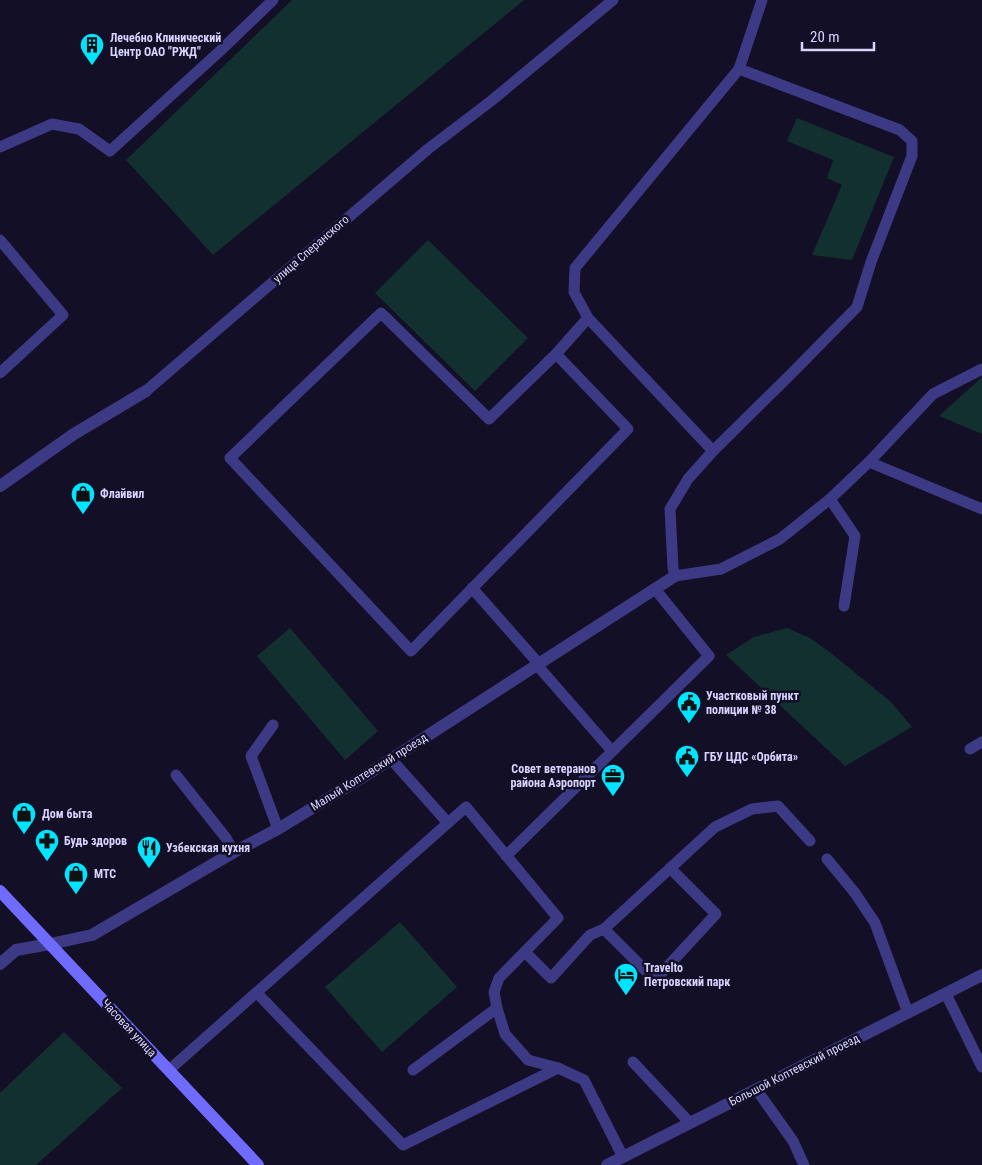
<svg xmlns="http://www.w3.org/2000/svg" width="982" height="1165" font-family="'Roboto Condensed',sans-serif">
  <rect width="100%" height="100%" fill="#130f26"/>
  <g fill="#12302f">
    <polygon points="292,0 524,0 213,255 126,160"/>
    <polygon points="797,118 894,157 852,260 812,255 842,185 827,178 833,160 787,141"/>
    <polygon points="428,240 528,338 475,391 375,293"/>
    <polygon points="982,377 982,434 939,416"/>
    <polygon points="290,628 378,731 345,760 257,656"/>
    <polygon points="787,628 810,638 831,653 891,702 912,727 845,766 726,655 754,637"/>
    <polygon points="400,922 457,987 382,1052 325,987"/>
    <polygon points="64,1032 122,1088 36,1165 0,1165 0,1093"/>
  </g>
  <g fill="none" stroke-linecap="round" stroke-linejoin="round">
    <g stroke="#3d3a85" stroke-width="11">
      <polyline points="739,69 762,0"/>
      <polyline points="0,147 52,124 79,129 110,151 220,51 273,0"/>
      <polyline points="0,240 63,315 0,373"/>
      <polygon points="381,313 489,419 556,354 628,429 411,651 230,458"/>
      <polyline points="556,354 588,318"/>
      <polyline points="146,391 428,149 491,101 613,0"/>
      <polyline points="713,451 588,318 574,292 575,268 739,69 900,130 912,141 912,156 871,262 857,307 792,373 713,451 688,479 670,509 673,568 675,576 721,569 780,539 830,499 869,462 933,394 982,369"/>
      <polyline points="869,462 982,509"/>
      <polyline points="830,499 855,536 844,606"/>
      <polyline points="472,588 539,664"/>
      <polyline points="537,665 612,751"/>
      <polyline points="273,725 251,756 278,829"/>
      <polyline points="970,749 982,742"/>
      <polyline points="391,759 448,823"/>
      <polyline points="176,775 226,838 234,852"/>
      <polyline points="506,856 709,656 655,589"/>
      <polyline points="827,859 855,893 875,923 908,1013"/>
      <polyline points="604,929 655,980 716,914 670,868"/>
      <polyline points="525,952 551,978 590,935 604,929 715,827 752,809 778,806 810,841"/>
      <polyline points="257,993 403,1145 558,1068"/>
      <polyline points="946,994 982,1067"/>
      <polyline points="633,1062 690,1123"/>
      <polyline points="169,1070 466,807 558,918 499,978 494,992 497,1008 505,1034 528,1060 558,1068 584,1080 623,1157"/>
      <polyline points="413,1070 497,1008"/>
      <polyline points="756,1089 793,1141 804,1165"/>
    </g>
    <g stroke="#3d3a85" stroke-width="12">
      <polyline points="0,486 74,434 146,391"/>
      <polyline points="0,964 16,950 50,944 92,935 234,852 278,829 368,774 675,576"/>
      <polyline points="607,1165 982,975"/>
    </g>
    <polyline stroke="#6f6bff" stroke-width="12" points="0,891 258,1165"/>
  </g>
  <defs>
    <symbol id="building-pin" viewBox="-11 -11 22 30"><path d="M0 17L-7.5 6A9.5 9.5 0 1 1 7.5 6Z" fill="#00e5ff" stroke="#130f26"/><path d="M-4-6H4V6H1V3H-1V6H-4ZM-2.5-4.3h1.7v1.8h-1.7ZM.8-4.3h1.7v1.8H.8ZM-2.5-1h1.7V.8h-1.7ZM.8-1h1.7V.8H.8Z" fill="#111"/></symbol>
    <symbol id="shop-pin" viewBox="-11 -11 22 30"><path d="M0 17L-7.5 6A9.5 9.5 0 1 1 7.5 6Z" fill="#00e5ff" stroke="#130f26"/><path d="M-5-2.5h2.3a2.7 3.5 0 0 1 5.4 0H5L5.5 6h-11ZM-1.5-2.5h3a1.5 2.3 0 0 0-3 0Z" fill="#111"/></symbol>
    <symbol id="civic-pin" viewBox="-11 -11 22 30"><path d="M0 17L-7.5 6A9.5 9.5 0 1 1 7.5 6Z" fill="#00e5ff" stroke="#130f26"/><path d="M-.6-6.5H3V-4.5H.6V-3L4-1V1h2V6H-6V1h2V-1L-.6-3ZM-1.2 2.5V6h2.4V2.5Z" fill="#111"/></symbol>
    <symbol id="office-pin" viewBox="-11 -11 22 30"><path d="M0 17L-7.5 6A9.5 9.5 0 1 1 7.5 6Z" fill="#00e5ff" stroke="#130f26"/><path d="M-6-3h4V-5.5h4V-3h4V5H-6ZM-1-4.5V-3h2v-1.5ZM-6 0V1H6V0Z" fill="#111"/></symbol>
    <symbol id="pharmacy-pin" viewBox="-11 -11 22 30"><path d="M0 17L-7.5 6A9.5 9.5 0 1 1 7.5 6Z" fill="#00e5ff" stroke="#130f26"/><path d="M-2-6h4v4h4v4h-4v4h-4v-4h-4v-4h4Z" fill="#111"/></symbol>
    <symbol id="restaurant-pin" viewBox="-11 -11 22 30"><path d="M0 17L-7.5 6A9.5 9.5 0 1 1 7.5 6Z" fill="#00e5ff" stroke="#130f26"/><path d="M-5-6h1v4h1v-4h1v4h1v-4h1v5L-1.5 .5V6h-2V.5L-5-1ZM5-6V6H3V1.5H1.5Q1.5-4 5-6Z" fill="#111"/></symbol>
    <symbol id="hotel-pin" viewBox="-11 -11 22 30"><path d="M0 17L-7.5 6A9.5 9.5 0 1 1 7.5 6Z" fill="#00e5ff" stroke="#130f26"/><path d="M-6-4.5h1.5V1H6V5H4.5V3h-9V5H-6ZM-4 0a1.8 1.8 0 1 1 3.6 0ZM.5 0V-2.5h3Q6-2.5 6 0Z" fill="#111"/></symbol>
  </defs>
  <g fill-rule="evenodd">
    <use href="#building-pin" x="78" y="31" width="28" height="38"/>
    <use href="#shop-pin" x="69" y="480" width="28" height="38"/>
    <use href="#civic-pin" x="675" y="689" width="28" height="38"/>
    <use href="#civic-pin" x="673" y="743" width="28" height="38"/>
    <use href="#office-pin" x="599" y="762" width="28" height="38"/>
    <use href="#shop-pin" x="10" y="800" width="28" height="38"/>
    <use href="#pharmacy-pin" x="33" y="827" width="28" height="38"/>
    <use href="#restaurant-pin" x="135" y="834" width="28" height="38"/>
    <use href="#shop-pin" x="62" y="860" width="28" height="38"/>
    <use href="#hotel-pin" x="612" y="961" width="28" height="38"/>
  </g>
  <g text-anchor="middle" dominant-baseline="central" stroke-width="5" stroke-linejoin="round" paint-order="stroke">
    <g font-size="12" font-weight="bold" fill="#d9d4ff" stroke="#130f26" text-anchor="start">
      <text x="110" y="38">Лечебно Клинический<tspan x="110" dy="14">Центр ОАО "РЖД"</tspan></text>
      <text x="100" y="494">Флайвил</text>
      <text x="706" y="696">Участковый пункт<tspan x="706" dy="14">полиции № 38</tspan></text>
      <text x="704" y="757">ГБУ ЦДС «Орбита»</text>
      <text x="596" y="769" text-anchor="end">Совет ветеранов<tspan x="596" dy="14">района Аэропорт</tspan></text>
      <text x="42" y="814">Дом быта</text>
      <text x="64" y="841">Будь здоров</text>
      <text x="166" y="848">Узбекская кухня</text>
      <text x="94" y="874">МТС</text>
      <text x="644" y="968">Travelto<tspan x="644" dy="14">Петровский парк</tspan></text>
    </g>
    <g font-size="12" fill="#d9d4ff" stroke="#130f26">
      <text transform="translate(311 249) rotate(-41)">улица Сперанского</text>
      <text transform="translate(369 772) rotate(-32)">Малый Коптевский проезд</text>
      <text transform="translate(129 1028) rotate(47)">Часовая улица</text>
      <text transform="translate(794 1070) rotate(-27)">Большой Коптевский проезд</text>
    </g>
  </g>
  <path d="M802 42v8h72v-8" fill="none" stroke="#d9d4ff" stroke-width="2.5"/>
  <text x="810" y="42" font-size="15" fill="#d9d4ff" stroke="#130f26" stroke-width="4" paint-order="stroke">20 m</text>
</svg>
